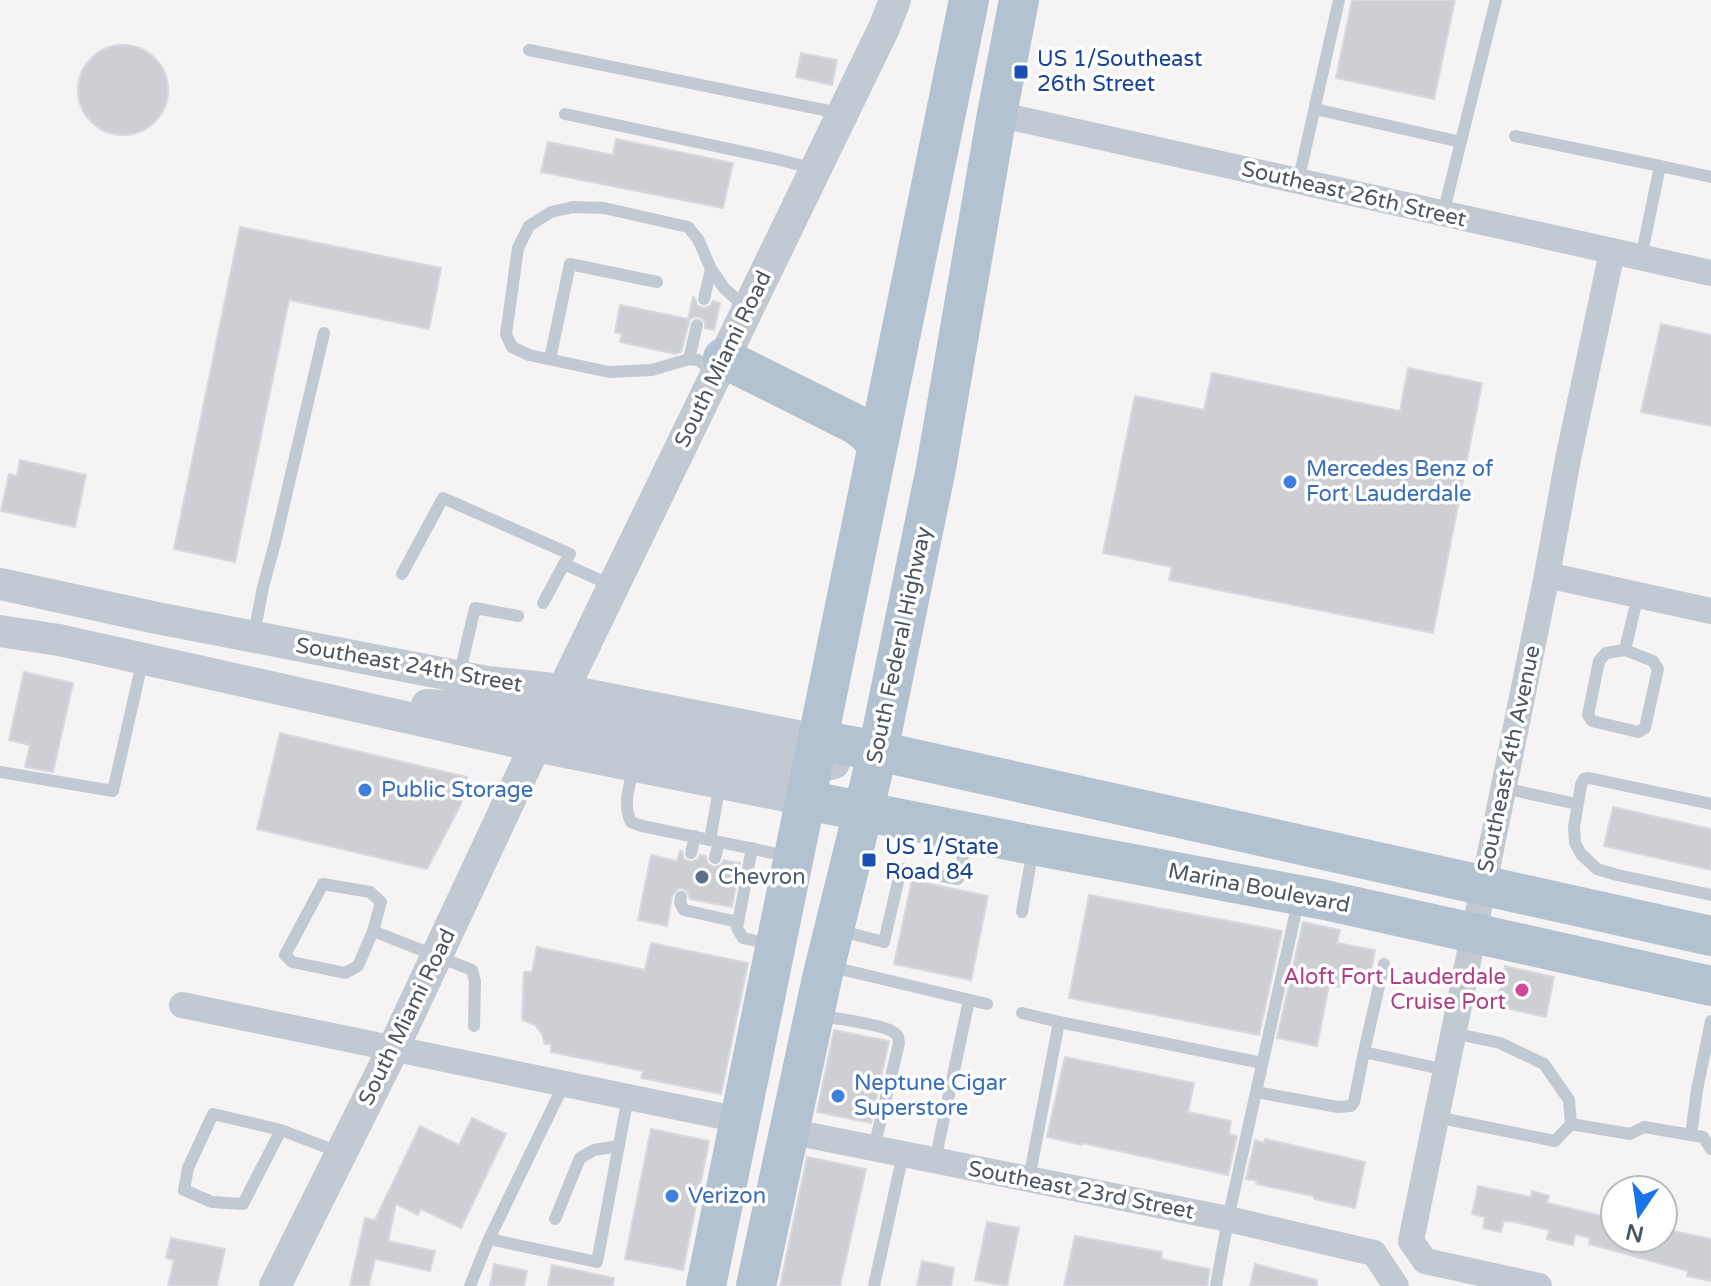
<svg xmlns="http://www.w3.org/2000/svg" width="1711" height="1286" font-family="'Varela Round',sans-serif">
  <rect width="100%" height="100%" fill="#f5f3f3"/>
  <g fill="#cdcfd5" stroke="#d7d9de" stroke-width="2">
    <polygon points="1352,0 1455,0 1434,99 1336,78"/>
    <circle cx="123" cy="90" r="45"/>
    <polygon points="801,53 837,60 832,85 796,77"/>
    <polygon points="616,139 733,163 723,208 541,172 548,142 613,155"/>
    <polygon points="240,227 441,268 429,329 289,300 235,562 174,549"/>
    <polygon points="693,297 695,298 697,305 703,308 710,306 713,301 720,303 714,330 705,328 705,322 700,317 694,317 690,319 681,352 675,354 620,342 622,334 615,332 620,305 688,319"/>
    <polygon points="1661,324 1711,335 1711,426 1641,412"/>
    <polygon points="1408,368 1482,383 1433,633 1169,580 1172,567 1103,553 1135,396 1204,410 1212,373 1400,411"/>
    <polygon points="20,460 86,475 75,527 1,511 9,474 17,476"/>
    <polygon points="24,672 73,683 53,772 25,767 30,745 9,740"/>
    <polygon points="280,733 467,777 461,804 427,869 257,829"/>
    <polygon points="1613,807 1711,829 1711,870 1604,846"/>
    <polygon points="680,851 682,851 684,859 690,862 697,860 700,855 706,856 708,864 714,867 721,865 724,860 740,863 732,907 690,899 687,891 679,888 672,896 667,926 638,920 651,855 677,861"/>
    <polygon points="912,880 988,896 971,980 894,964"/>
    <polygon points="1089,895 1282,931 1259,1035 1069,998"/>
    <polygon points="1303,922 1340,930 1337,943 1375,950 1369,981 1342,976 1340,987 1329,985 1317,1046 1277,1038"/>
    <polygon points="651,943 748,963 721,1094 641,1078 643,1071 551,1052 551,1044 545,1044 542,1034 535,1025 522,1020 524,972 532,972 537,947 645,970"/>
    <polygon points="1505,966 1554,977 1546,1017 1496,1006"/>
    <polygon points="834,1030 889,1041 871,1123 817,1112"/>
    <polygon points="1065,1057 1194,1083 1188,1112 1231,1121 1229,1134 1237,1136 1228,1175 1082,1143 1082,1145 1047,1137"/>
    <polygon points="472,1118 506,1134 461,1228 421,1209 418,1215 396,1204 388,1241 435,1251 430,1271 375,1259 369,1286 350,1286 365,1218 375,1220 420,1126 459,1145"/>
    <polygon points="651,1129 709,1141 683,1270 625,1259"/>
    <polygon points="1265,1139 1365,1162 1355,1208 1314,1199 1314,1196 1256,1184 1257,1181 1246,1179 1255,1140 1264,1143"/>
    <polygon points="807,1157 866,1169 840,1286 780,1286"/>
    <polygon points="1478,1186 1531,1197 1532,1191 1549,1196 1547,1203 1615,1219 1615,1238 1663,1238 1663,1229 1711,1239 1711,1281 1687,1276 1688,1271 1589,1244 1590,1238 1575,1234 1573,1245 1547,1239 1549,1230 1514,1222 1504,1221 1501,1232 1483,1228 1485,1217 1472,1214"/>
    <polygon points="987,1222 1019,1228 1007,1286 975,1280"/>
    <polygon points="1075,1236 1162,1252 1161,1259 1210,1269 1207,1286 1064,1286"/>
    <polygon points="171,1238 225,1249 217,1286 168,1286 174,1260 166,1258"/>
    <polygon points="922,1261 954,1268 951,1286 917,1286"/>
    <polygon points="494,1264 527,1271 524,1286 490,1286"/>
    <polygon points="1255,1264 1317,1280 1317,1286 1250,1286"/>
    <polygon points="552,1265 614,1278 613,1286 548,1286"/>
  </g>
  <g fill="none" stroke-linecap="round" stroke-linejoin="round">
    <g stroke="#c1cad2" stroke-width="12">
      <polyline points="529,50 839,113"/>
      <polyline points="1315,109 1461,142"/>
      <polyline points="565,114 776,159 815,169"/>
      <polyline points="1515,136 1660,166"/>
      <polyline points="1298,182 1339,0"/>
      <polyline points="1443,214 1496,0"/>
      <polyline points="1641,258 1660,166 1711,177"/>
      <polyline points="704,299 711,269"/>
      <polyline points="550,359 570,264 657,282"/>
      <polyline points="689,359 697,325"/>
      <polyline points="714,372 698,360 689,359 652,370 609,372 529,355 512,347 506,334 518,248 529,226 551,212 573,207 604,208 688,227 698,239 711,269 724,288 747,309"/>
      <polyline points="402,574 443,498 570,554 564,564 613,586"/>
      <polyline points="543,603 564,564"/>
      <polyline points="254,634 263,587 275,543 324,333"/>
      <polyline points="1625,650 1653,661 1658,669 1645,728 1638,732 1592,721 1588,715 1599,661 1606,653 1625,650 1638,595"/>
      <polyline points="459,676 475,608 518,616"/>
      <path d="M634,766c-4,19 -12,38 -3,56l11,4 145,30"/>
      <polyline points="0,772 113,791 139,676"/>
      <polyline points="1503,788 1577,804"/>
      <polyline points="1711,804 1589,778 1584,779 1581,785 1574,827 1575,843 1581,854 1597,869 1617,875 1711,895"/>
      <polyline points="710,840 720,784"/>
      <polyline points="752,848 737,928 743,938 770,944"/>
      <polyline points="691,853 695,836"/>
      <polyline points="715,858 719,842"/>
      <polyline points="681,897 680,903 684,910 738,922"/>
      <polyline points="1022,912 1033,849"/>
      <polyline points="373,931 381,902 370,892 323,884 285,955 292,962 345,973 358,966 373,931 472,970 475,981 474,1026"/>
      <polyline points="841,931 884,942 901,869 958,879 968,836"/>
      <polyline points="1384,964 1364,1052 1446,1070"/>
      <polyline points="832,967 987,1004"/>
      <polyline points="1022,1013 1059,1022 1029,1179"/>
      <path d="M821,1016c14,2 63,9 72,16 6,3 5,6 6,11l-25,105"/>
      <polyline points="1059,1022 1262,1063"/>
      <polyline points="1453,1033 1500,1043 1544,1064 1569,1100 1571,1124"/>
      <polyline points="1256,1092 1338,1107 1351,1106 1354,1102 1364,1052"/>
      <polyline points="1436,1117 1555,1141 1571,1124 1630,1134 1644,1127 1703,1137 1711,1149"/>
      <polyline points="281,1130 243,1204 212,1202 184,1190 188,1168 213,1114 281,1130 341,1153"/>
      <polyline points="1691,1135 1697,1090 1711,1021"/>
      <polyline points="935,1161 969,1000"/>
      <polyline points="555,1219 580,1158 594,1150 619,1146"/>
      <polyline points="489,1239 597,1262 628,1097"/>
      <polyline points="470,1286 489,1239 564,1084"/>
      <polyline points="874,1286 903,1154"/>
      <polyline points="1216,1286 1228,1219 1298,902"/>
    </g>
    <g stroke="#c1cad2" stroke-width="26">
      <polyline points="997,114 1711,273"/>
      <polyline points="1547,575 1711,611"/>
      <polyline points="182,1005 740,1120"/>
      <polyline points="788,1131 1228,1219 1374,1253 1396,1286"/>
      <polyline points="1539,1286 1425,1261 1411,1241 1547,575 1568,459 1612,252"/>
    </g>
    <g stroke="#c1cad2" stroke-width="32">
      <polyline points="0,584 152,617 487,682 563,690 818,740"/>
      <polyline points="0,631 59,640 535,746 806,800"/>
      <polyline points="563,690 884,28 895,0"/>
      <polyline points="427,705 504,710 812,769 834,763"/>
      <polyline points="275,1286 393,1049 535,746"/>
    </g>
    <g stroke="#b3c2d1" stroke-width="40">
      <polyline points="723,358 855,424 867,433 877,445"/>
      <polyline points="818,740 878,751 1711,936"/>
      <polyline points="806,800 1027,844 1325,900 1711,986"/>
      <polyline points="706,1286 969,0"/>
      <polyline points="756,1286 822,978 878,751 936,468 997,114 1019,0"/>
    </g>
  </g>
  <g fill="#1a4fb4" stroke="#fff" stroke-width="3">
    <rect x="1013" y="64" width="16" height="16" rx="4"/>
    <rect x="861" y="852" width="16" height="16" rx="4"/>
  </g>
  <g fill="#3f7fe0" stroke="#fff" stroke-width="3">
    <circle cx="1290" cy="482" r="8"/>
    <circle cx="365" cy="790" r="8"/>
    <circle cx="838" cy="1096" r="8"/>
    <circle cx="672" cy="1196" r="8"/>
  </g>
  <circle fill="#5c6f8a" stroke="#fff" stroke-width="3" cx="702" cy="877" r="8"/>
  <circle fill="#d1479c" stroke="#fff" stroke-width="3" cx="1522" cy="990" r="8"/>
  <g text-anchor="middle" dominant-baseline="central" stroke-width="7" stroke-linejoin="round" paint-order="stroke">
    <g font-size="22" fill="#164399" stroke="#fff" text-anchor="start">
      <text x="1037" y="59">US 1/Southeast<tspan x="1037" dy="25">26th Street</tspan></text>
      <text x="885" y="847">US 1/State<tspan x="885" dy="25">Road 84</tspan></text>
    </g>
    <g font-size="22" fill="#4a5661" stroke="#fff">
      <text transform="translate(1354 194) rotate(13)">Southeast 26th Street</text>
      <text transform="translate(723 359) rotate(-64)">South Miami Road</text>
      <text transform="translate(899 645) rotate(-78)">South Federal Highway</text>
      <text transform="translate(409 665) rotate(10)">Southeast 24th Street</text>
      <text transform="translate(1509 759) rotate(-78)">Southeast 4th Avenue</text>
      <text transform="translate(1259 888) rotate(11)">Marina Boulevard</text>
      <text transform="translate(407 1017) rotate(-64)">South Miami Road</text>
      <text transform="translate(1081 1190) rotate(11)">Southeast 23rd Street</text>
    </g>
    <g font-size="22" fill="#366cbe" stroke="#fff" text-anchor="start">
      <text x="1306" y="469">Mercedes Benz of<tspan x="1306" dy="25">Fort Lauderdale</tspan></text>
      <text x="381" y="790">Public Storage</text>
      <text x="854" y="1083">Neptune Cigar<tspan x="854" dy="25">Superstore</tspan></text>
      <text x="688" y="1196">Verizon</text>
    </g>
    <g font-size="22" fill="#4e5e75" stroke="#fff" text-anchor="start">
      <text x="718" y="877">Chevron</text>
    </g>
    <g font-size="22" fill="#b23c85" stroke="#fff" text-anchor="end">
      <text x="1506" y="977">Aloft Fort Lauderdale<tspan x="1506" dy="25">Cruise Port</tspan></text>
    </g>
  </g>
  <g transform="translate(1639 1214) rotate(193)"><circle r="38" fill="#ffffff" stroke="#b7bbc0" stroke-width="2"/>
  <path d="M0-6L14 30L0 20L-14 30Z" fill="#1a73e8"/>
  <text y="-12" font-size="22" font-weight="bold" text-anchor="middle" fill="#4a5661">N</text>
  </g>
</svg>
